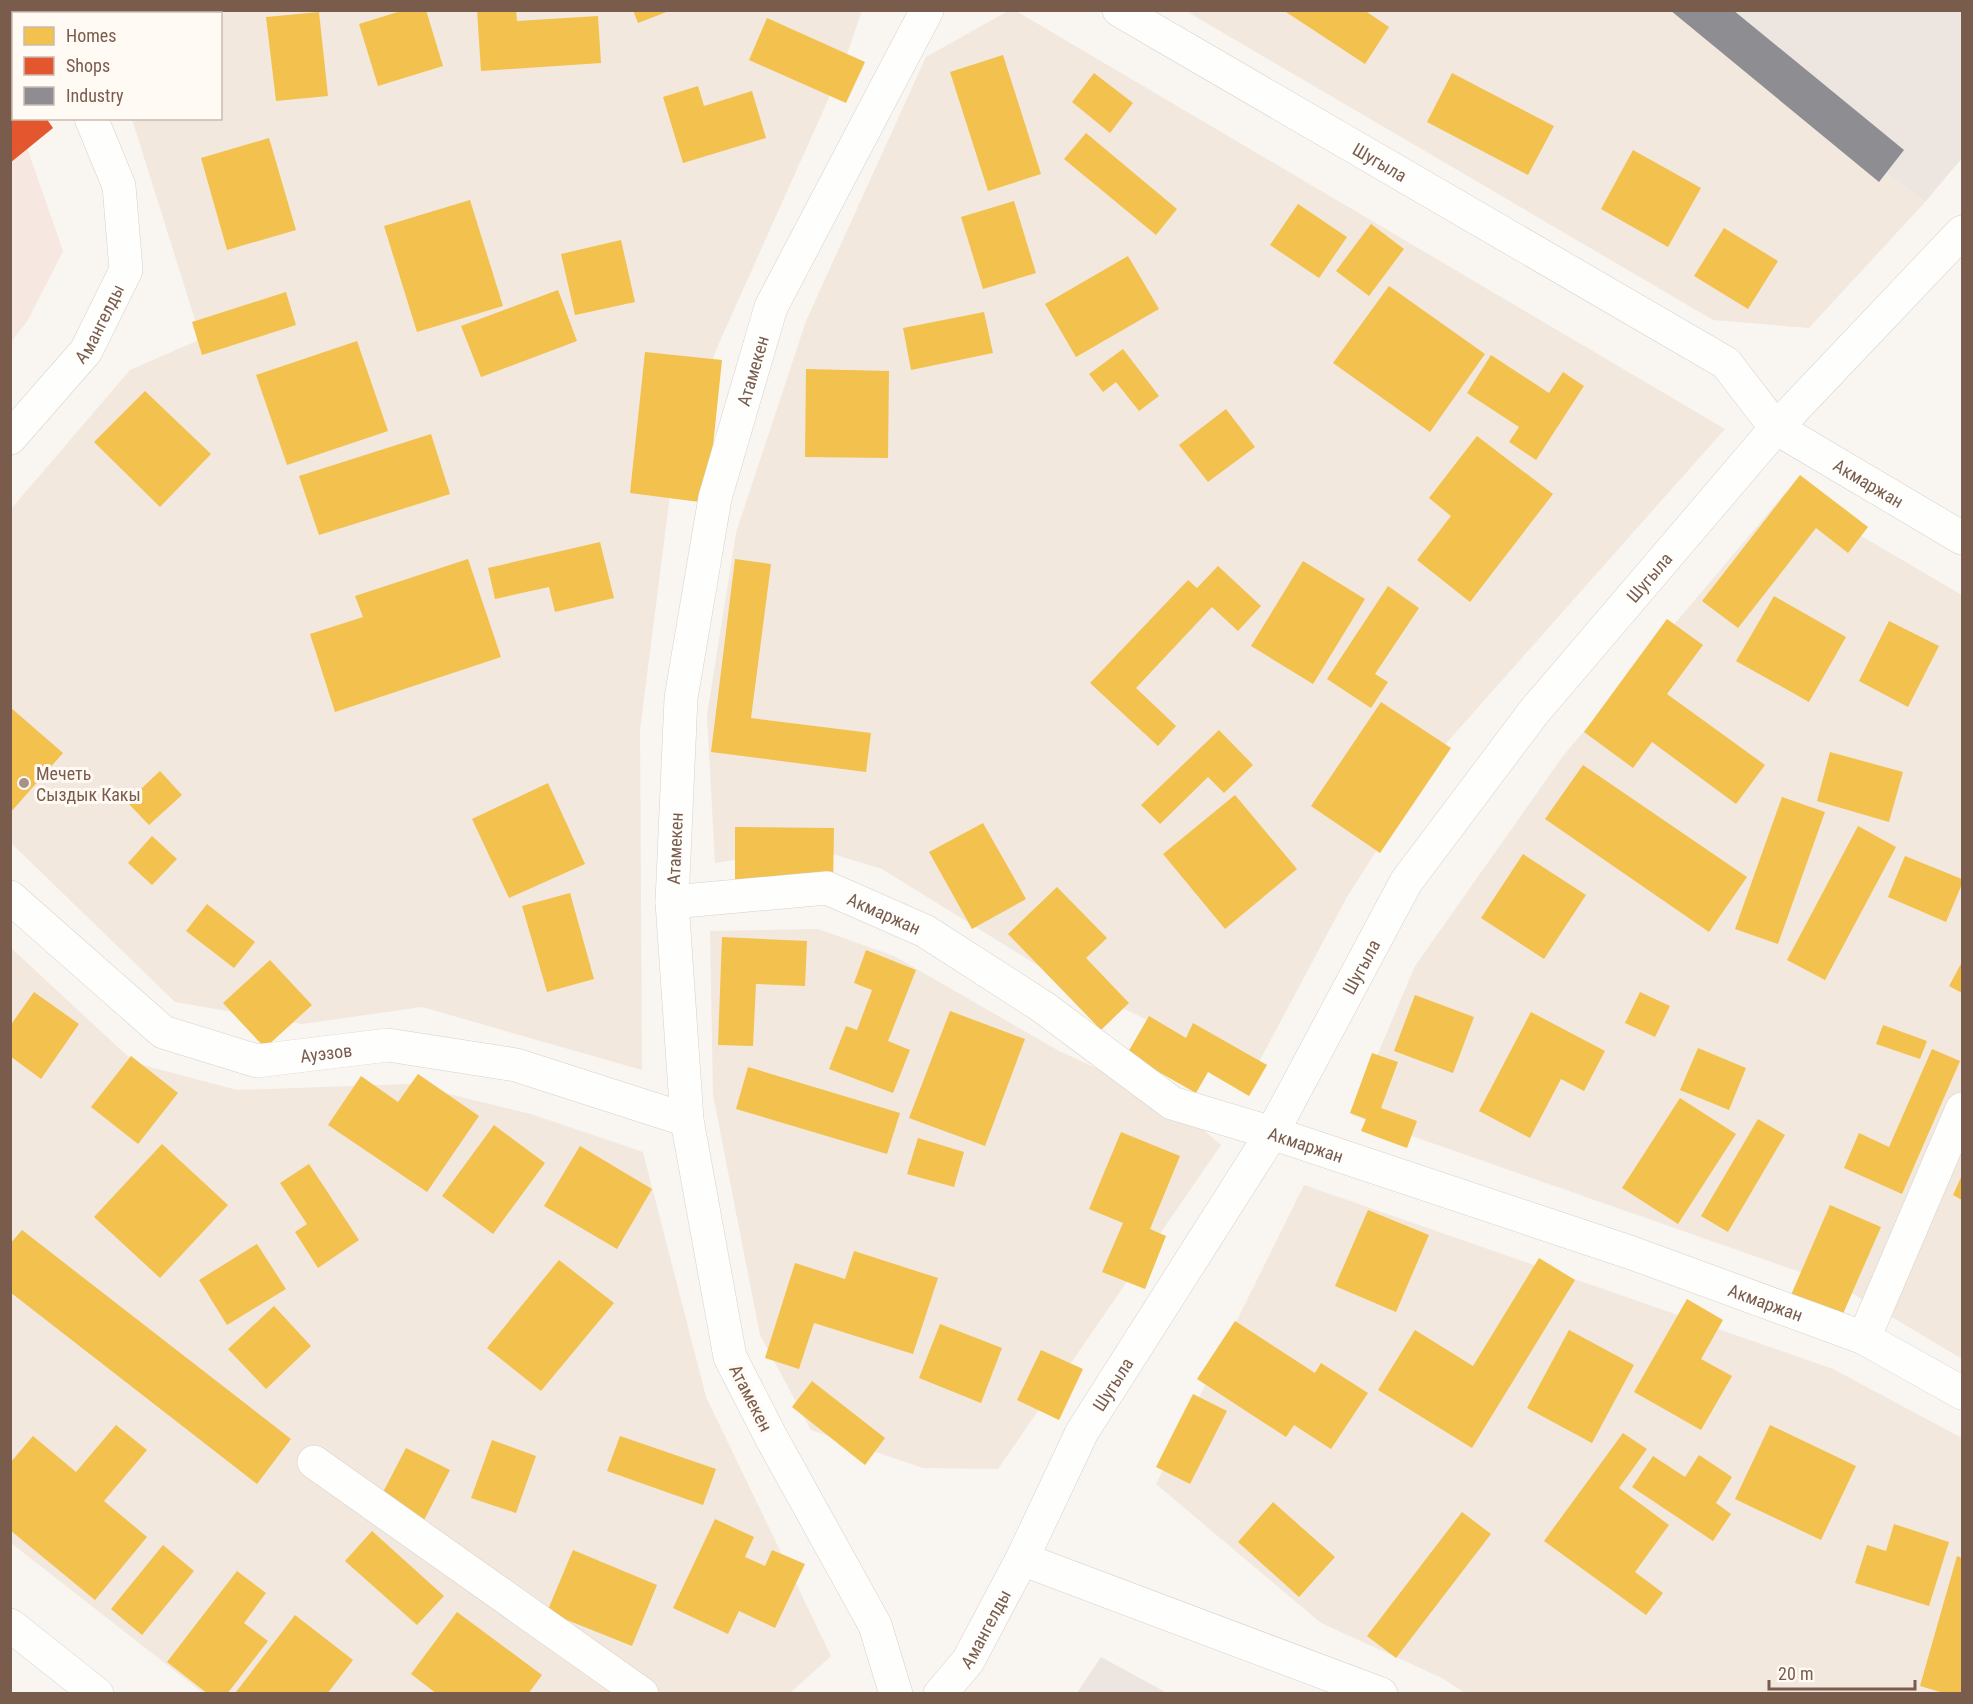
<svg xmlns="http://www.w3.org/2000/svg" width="1973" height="1704" font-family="'Roboto Condensed',sans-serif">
  <rect width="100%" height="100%" fill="#f9f5f0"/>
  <g fill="#f2e8de">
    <polygon points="85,11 862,11 841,71 716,350 672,479 640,730 642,1070 422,1007 302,1024 175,1002 11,843 11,509 130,370 201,339 132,119 220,118 220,14 87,14"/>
    <polygon points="1008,11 1016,11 1725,429 1441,749 1347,897 1254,1071 1053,975 882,869 813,848 715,863 707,715 736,533 806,321 926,57"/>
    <polygon points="1186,11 1675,11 1925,202 1809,328 1713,320"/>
    <polygon points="1786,492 1962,595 1962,1359 1840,1286 1352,1115 1415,966 1563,756"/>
    <polygon points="818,929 894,956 1059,1051 1172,1103 1221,1145 998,1469 923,1468 811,1430 760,1335 713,1095 710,931"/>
    <polygon points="10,947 135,1063 237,1090 408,1084 531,1114 643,1152 706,1397 831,1656 790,1693 203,1693 11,1543"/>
    <polygon points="1304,1185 1833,1369 1962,1438 1962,1693 1465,1693 1442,1678 1321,1623 1156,1484"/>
  </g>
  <polygon fill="#f6e8e1" points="10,101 14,118 17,119 63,251 28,320 11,342"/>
  <g fill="#ede5e0">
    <polygon points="1675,11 1962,11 1962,158 1925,202"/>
    <polygon points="1101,1657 1167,1693 1077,1693"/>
  </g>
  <g fill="#f2c14e">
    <rect x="164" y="10" width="49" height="4"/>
    <polygon points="404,10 426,10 443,66 378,86 359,24"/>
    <polygon points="477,10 516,10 517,21 598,16 601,63 481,71"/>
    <polygon points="633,10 669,10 669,11 638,23"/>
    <polygon points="1283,10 1364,10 1389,27 1365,64"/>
    <polygon points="319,12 328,96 276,101 266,17"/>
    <polygon points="767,18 865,62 846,103 749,60"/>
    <polygon points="1003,55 1041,174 988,191 950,72"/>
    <polygon points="1094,73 1133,103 1110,133 1072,102"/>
    <polygon points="1452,73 1554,126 1528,175 1427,122"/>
    <polygon points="698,86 704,106 752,91 766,138 683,163 663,97"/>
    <polygon points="1086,133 1177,209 1156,235 1064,159"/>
    <polygon points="269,138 296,230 227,250 201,158"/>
    <polygon points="1633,150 1701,188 1668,247 1601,209"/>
    <polygon points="470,200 503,306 417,332 384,226"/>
    <polygon points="1014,201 1036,273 983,289 961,217"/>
    <polygon points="1298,204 1347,237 1319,278 1270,245"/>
    <polygon points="1371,224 1404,249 1369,296 1336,271"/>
    <polygon points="1724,228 1778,261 1748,309 1694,276"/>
    <polygon points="621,240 635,302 575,315 561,254"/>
    <polygon points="1128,256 1159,309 1076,357 1045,304"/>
    <polygon points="1389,286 1485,354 1430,432 1333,363"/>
    <polygon points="558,290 577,341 481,377 461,326"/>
    <polygon points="286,292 296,325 202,355 192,322"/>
    <polygon points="984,312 993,353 911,370 903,328"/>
    <polygon points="357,341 388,431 287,465 256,375"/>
    <polygon points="1123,349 1159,396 1139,411 1116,382 1103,392 1089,374"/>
    <polygon points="645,352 722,360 707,503 630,493"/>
    <polygon points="1491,355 1549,393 1563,372 1584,386 1536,460 1509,442 1519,427 1467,393"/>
    <polygon points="806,369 889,371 888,458 805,457"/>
    <polygon points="145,391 211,454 160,507 94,442"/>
    <polygon points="1226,409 1255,447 1208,482 1179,445"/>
    <polygon points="431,434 450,494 319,535 299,476"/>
    <polygon points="1477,436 1553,494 1470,602 1417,560 1451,516 1429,498"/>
    <polygon points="1800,475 1868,527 1848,553 1816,528 1738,628 1702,601"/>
    <polygon points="600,542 614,598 555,612 549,587 495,599 488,568"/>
    <polygon points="468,559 501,657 335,712 310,634 363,617 355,596"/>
    <polygon points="735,559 771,564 751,718 871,733 866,772 711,752"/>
    <polygon points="1303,561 1365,599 1313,684 1251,646"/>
    <polygon points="1218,566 1261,606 1238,631 1212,607 1136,688 1176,726 1158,746 1090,683 1188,580 1197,588"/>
    <polygon points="1388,586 1419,608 1375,674 1388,682 1371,708 1327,679"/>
    <polygon points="1774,596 1846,637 1809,702 1736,661"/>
    <polygon points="1667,619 1703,645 1667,694 1765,765 1736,804 1652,742 1633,768 1584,732"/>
    <polygon points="1889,621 1939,646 1908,707 1859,681"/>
    <polygon points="1381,702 1451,748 1380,853 1311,806"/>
    <polygon points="10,707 63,753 10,813"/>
    <polygon points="1219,730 1253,765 1224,793 1208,777 1160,824 1141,805"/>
    <polygon points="1830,752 1903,772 1889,822 1817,801"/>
    <polygon points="1583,765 1747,877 1709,932 1545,819"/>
    <polygon points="160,771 182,795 149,825 127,802"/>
    <polygon points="548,783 585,864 509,898 472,819"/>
    <polygon points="1235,795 1297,869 1225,929 1163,854"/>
    <polygon points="1782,797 1825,812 1778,944 1735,929"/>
    <polygon points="983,823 1026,899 972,929 929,852"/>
    <polygon points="1858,826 1896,847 1825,980 1787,960"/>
    <polygon points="735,827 834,828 833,885 735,883"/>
    <polygon points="152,836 177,859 152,885 128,863"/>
    <polygon points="1523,854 1586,895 1544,959 1481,918"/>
    <polygon points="1905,856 1962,879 1962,884 1946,922 1888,897"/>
    <polygon points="1057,887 1107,938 1086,958 1129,1003 1101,1030 1008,934"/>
    <polygon points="570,893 594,979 547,992 522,906"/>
    <polygon points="207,904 255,942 234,968 186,931"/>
    <polygon points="722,937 807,941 805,986 756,984 753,1046 718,1045"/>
    <polygon points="866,950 916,970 888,1041 910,1050 893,1093 829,1069 846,1026 857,1030 872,990 854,983"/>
    <polygon points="270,960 312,1005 265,1048 223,1003"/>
    <polygon points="1962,962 1962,993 1949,986"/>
    <polygon points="34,992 79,1024 41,1079 10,1056 10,1026"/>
    <polygon points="1640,992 1670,1006 1655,1037 1625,1023"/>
    <polygon points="1415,995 1474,1017 1453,1073 1394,1051"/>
    <polygon points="950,1011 1025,1039 985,1146 909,1118"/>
    <polygon points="1531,1012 1605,1051 1584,1091 1561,1079 1530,1138 1479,1111"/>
    <polygon points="1149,1016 1186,1038 1193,1023 1267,1065 1249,1096 1208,1072 1196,1093 1127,1054"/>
    <polygon points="1883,1025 1927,1041 1920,1059 1876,1044"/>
    <polygon points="1698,1048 1746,1068 1729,1110 1680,1090"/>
    <polygon points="1932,1049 1960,1061 1902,1194 1844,1168 1859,1133 1889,1147"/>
    <polygon points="1372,1053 1398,1062 1381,1108 1417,1121 1407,1148 1361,1131 1366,1119 1350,1113"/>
    <polygon points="131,1056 178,1093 138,1144 91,1107"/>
    <polygon points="748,1067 900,1113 887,1154 736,1109"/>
    <polygon points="418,1074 479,1116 427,1192 328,1125 361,1076 398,1102"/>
    <polygon points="1680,1098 1736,1134 1678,1224 1622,1188"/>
    <polygon points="1758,1119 1785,1135 1728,1232 1701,1216"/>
    <polygon points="494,1125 545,1163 493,1234 442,1196"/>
    <polygon points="1121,1132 1180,1156 1150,1229 1166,1236 1145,1289 1102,1272 1123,1223 1089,1209"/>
    <polygon points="918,1138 964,1152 954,1187 907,1174"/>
    <polygon points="162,1144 228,1205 160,1278 94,1217"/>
    <polygon points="580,1146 652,1189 617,1249 544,1206"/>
    <polygon points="309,1164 359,1240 318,1268 295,1232 307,1224 280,1183"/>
    <polygon points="1962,1175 1962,1200 1953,1195"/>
    <polygon points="1830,1205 1881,1227 1842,1316 1791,1295"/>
    <polygon points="1368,1210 1429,1235 1396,1312 1335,1286"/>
    <polygon points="22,1230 291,1439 257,1484 10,1292 10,1244"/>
    <polygon points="257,1244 286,1289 227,1325 199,1280"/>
    <polygon points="854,1251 938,1278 913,1354 814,1323 799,1369 765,1358 795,1263 845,1279"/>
    <polygon points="1539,1258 1575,1280 1472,1448 1378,1390 1415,1330 1473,1366"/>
    <polygon points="559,1260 614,1303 541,1391 487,1348"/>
    <polygon points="1687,1299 1723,1320 1701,1359 1732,1376 1701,1430 1634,1392"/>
    <polygon points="274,1306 311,1346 266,1389 228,1349"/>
    <polygon points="1235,1321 1315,1373 1321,1363 1368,1393 1331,1449 1294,1425 1286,1437 1197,1379"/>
    <polygon points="940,1324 1002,1348 981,1403 919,1378"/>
    <polygon points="1569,1330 1634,1365 1592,1443 1527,1408"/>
    <polygon points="1041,1350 1083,1369 1059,1420 1017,1400"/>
    <polygon points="812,1381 885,1438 865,1465 792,1407"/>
    <polygon points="1193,1394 1227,1411 1190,1484 1156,1467"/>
    <polygon points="116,1425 147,1450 104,1501 147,1537 95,1600 10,1530 10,1463 33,1436 76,1472"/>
    <polygon points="1770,1425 1856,1466 1821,1540 1735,1499"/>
    <polygon points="1623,1433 1647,1449 1619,1488 1669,1525 1635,1572 1663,1593 1646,1615 1544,1541"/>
    <polygon points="620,1436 716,1469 703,1505 607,1471"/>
    <polygon points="492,1440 536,1456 516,1513 471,1498"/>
    <polygon points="406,1448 450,1470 423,1522 379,1500"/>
    <polygon points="1699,1455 1732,1477 1716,1503 1731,1514 1713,1541 1632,1487 1653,1456 1685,1477"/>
    <polygon points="1273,1502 1335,1557 1299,1597 1238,1542"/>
    <polygon points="1462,1512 1491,1534 1396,1658 1367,1636"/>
    <polygon points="715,1519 754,1537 745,1557 765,1566 772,1550 805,1564 775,1628 739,1611 728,1634 673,1608"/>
    <polygon points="1894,1524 1949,1542 1929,1606 1855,1583 1867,1545 1886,1551"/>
    <polygon points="372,1531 444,1596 417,1625 345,1561"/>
    <polygon points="163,1545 194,1571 142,1635 111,1609"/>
    <polygon points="573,1550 657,1585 632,1646 547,1612"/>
    <polygon points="1957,1556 1962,1558 1962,1694 1947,1694 1920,1686"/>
    <polygon points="237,1571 266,1593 244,1623 268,1641 227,1694 208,1694 167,1662"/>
    <polygon points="457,1612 542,1675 528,1694 437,1694 411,1674"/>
    <polygon points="295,1615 353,1660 327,1694 238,1694 236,1692"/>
  </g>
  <polygon fill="#e4572e" points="10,75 14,79 14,118 46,118 53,128 10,163"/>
  <polygon fill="#8d8d92" points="1670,10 1733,10 1904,150 1879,182"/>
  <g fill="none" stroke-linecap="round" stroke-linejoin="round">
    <defs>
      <g id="minor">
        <polyline points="35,10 37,14"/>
        <path id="s1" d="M1119,10l607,353 50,65 186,110"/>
        <path id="s2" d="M10,438l76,-87 40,-81 -7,-84 -28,-68"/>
        <path id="s3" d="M10,897l153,135 94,29 131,-16 128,20 171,55"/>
        <path id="s4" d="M672,902l155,-14 98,43 118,76 129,96 100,30 360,120 232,85 98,55"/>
        <polyline points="1864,1338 1962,1109"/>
        <polyline points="314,1462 642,1694"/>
        <polyline points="1022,1559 1381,1694"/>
        <polyline points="10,1625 97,1694"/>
        <path id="s5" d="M896,1694l-21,-69 -103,-186 -42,-82 -43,-237 -15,-218 9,-204 34,-200 56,-191 156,-297"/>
        <path id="s6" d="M940,1694l28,-33 54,-102 60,-127 190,-299 134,-251 127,-169 243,-285 186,-196"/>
      </g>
    </defs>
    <use href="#minor" stroke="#d7d1cb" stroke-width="34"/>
    <use href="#minor" stroke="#fefefd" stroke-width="33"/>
  </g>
  <circle fill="#a69286" stroke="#fffaf3" stroke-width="2" cx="24" cy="783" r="6"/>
  <g text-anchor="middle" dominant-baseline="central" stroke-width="6" stroke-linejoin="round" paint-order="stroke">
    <g font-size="18" fill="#7a5c4d" stroke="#fffaf3">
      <text stroke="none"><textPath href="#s1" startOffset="302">Шугыла</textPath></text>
      <text stroke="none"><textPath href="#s2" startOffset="146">Амангелды</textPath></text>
      <text stroke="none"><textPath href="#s5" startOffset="1376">Атамекен</textPath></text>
      <text stroke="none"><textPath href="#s1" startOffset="892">Акмаржан</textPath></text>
      <text stroke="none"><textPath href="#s6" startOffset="1328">Шугыла</textPath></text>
      <text stroke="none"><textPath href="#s5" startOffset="890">Атамекен</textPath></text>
      <text stroke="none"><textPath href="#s4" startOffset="218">Акмаржан</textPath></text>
      <text stroke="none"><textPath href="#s6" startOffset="842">Шугыла</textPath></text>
      <text stroke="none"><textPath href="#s3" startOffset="372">Ауэзов</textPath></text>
      <text stroke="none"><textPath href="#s4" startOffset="704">Акмаржан</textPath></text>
      <text stroke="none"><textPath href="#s4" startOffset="1190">Акмаржан</textPath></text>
      <text stroke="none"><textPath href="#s6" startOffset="356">Шугыла</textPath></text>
      <text transform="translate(751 1398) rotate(63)">Атамекен</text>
      <text stroke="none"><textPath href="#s6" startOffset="80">Амангелды</textPath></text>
    </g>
    <g font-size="18" fill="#7a5c4d" stroke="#fffaf3" text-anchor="start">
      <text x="36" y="773">Мечеть<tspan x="36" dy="21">Сыздык Какы</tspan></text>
    </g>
  </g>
  <rect width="1973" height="1704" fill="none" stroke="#7a5c4d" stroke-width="24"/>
  <rect x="12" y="12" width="210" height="108" fill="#fffaf3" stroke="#cabbb1" stroke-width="1.5"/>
  <rect x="24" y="27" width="30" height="18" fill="#f2c14e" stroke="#cabbb1" stroke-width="1.5"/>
  <text x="66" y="42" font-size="18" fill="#7a5c4d">Homes</text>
  <rect x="24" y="57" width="30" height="18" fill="#e4572e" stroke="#cabbb1" stroke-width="1.5"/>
  <text x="66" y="72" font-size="18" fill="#7a5c4d">Shops</text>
  <rect x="24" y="87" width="30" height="18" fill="#8d8d92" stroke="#cabbb1" stroke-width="1.5"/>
  <text x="66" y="102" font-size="18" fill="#7a5c4d">Industry</text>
  <path d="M1769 1680v9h146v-9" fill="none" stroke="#7a5c4d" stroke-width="3"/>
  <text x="1778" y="1680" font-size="18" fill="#7a5c4d" stroke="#fffaf3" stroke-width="4.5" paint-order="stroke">20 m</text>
</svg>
